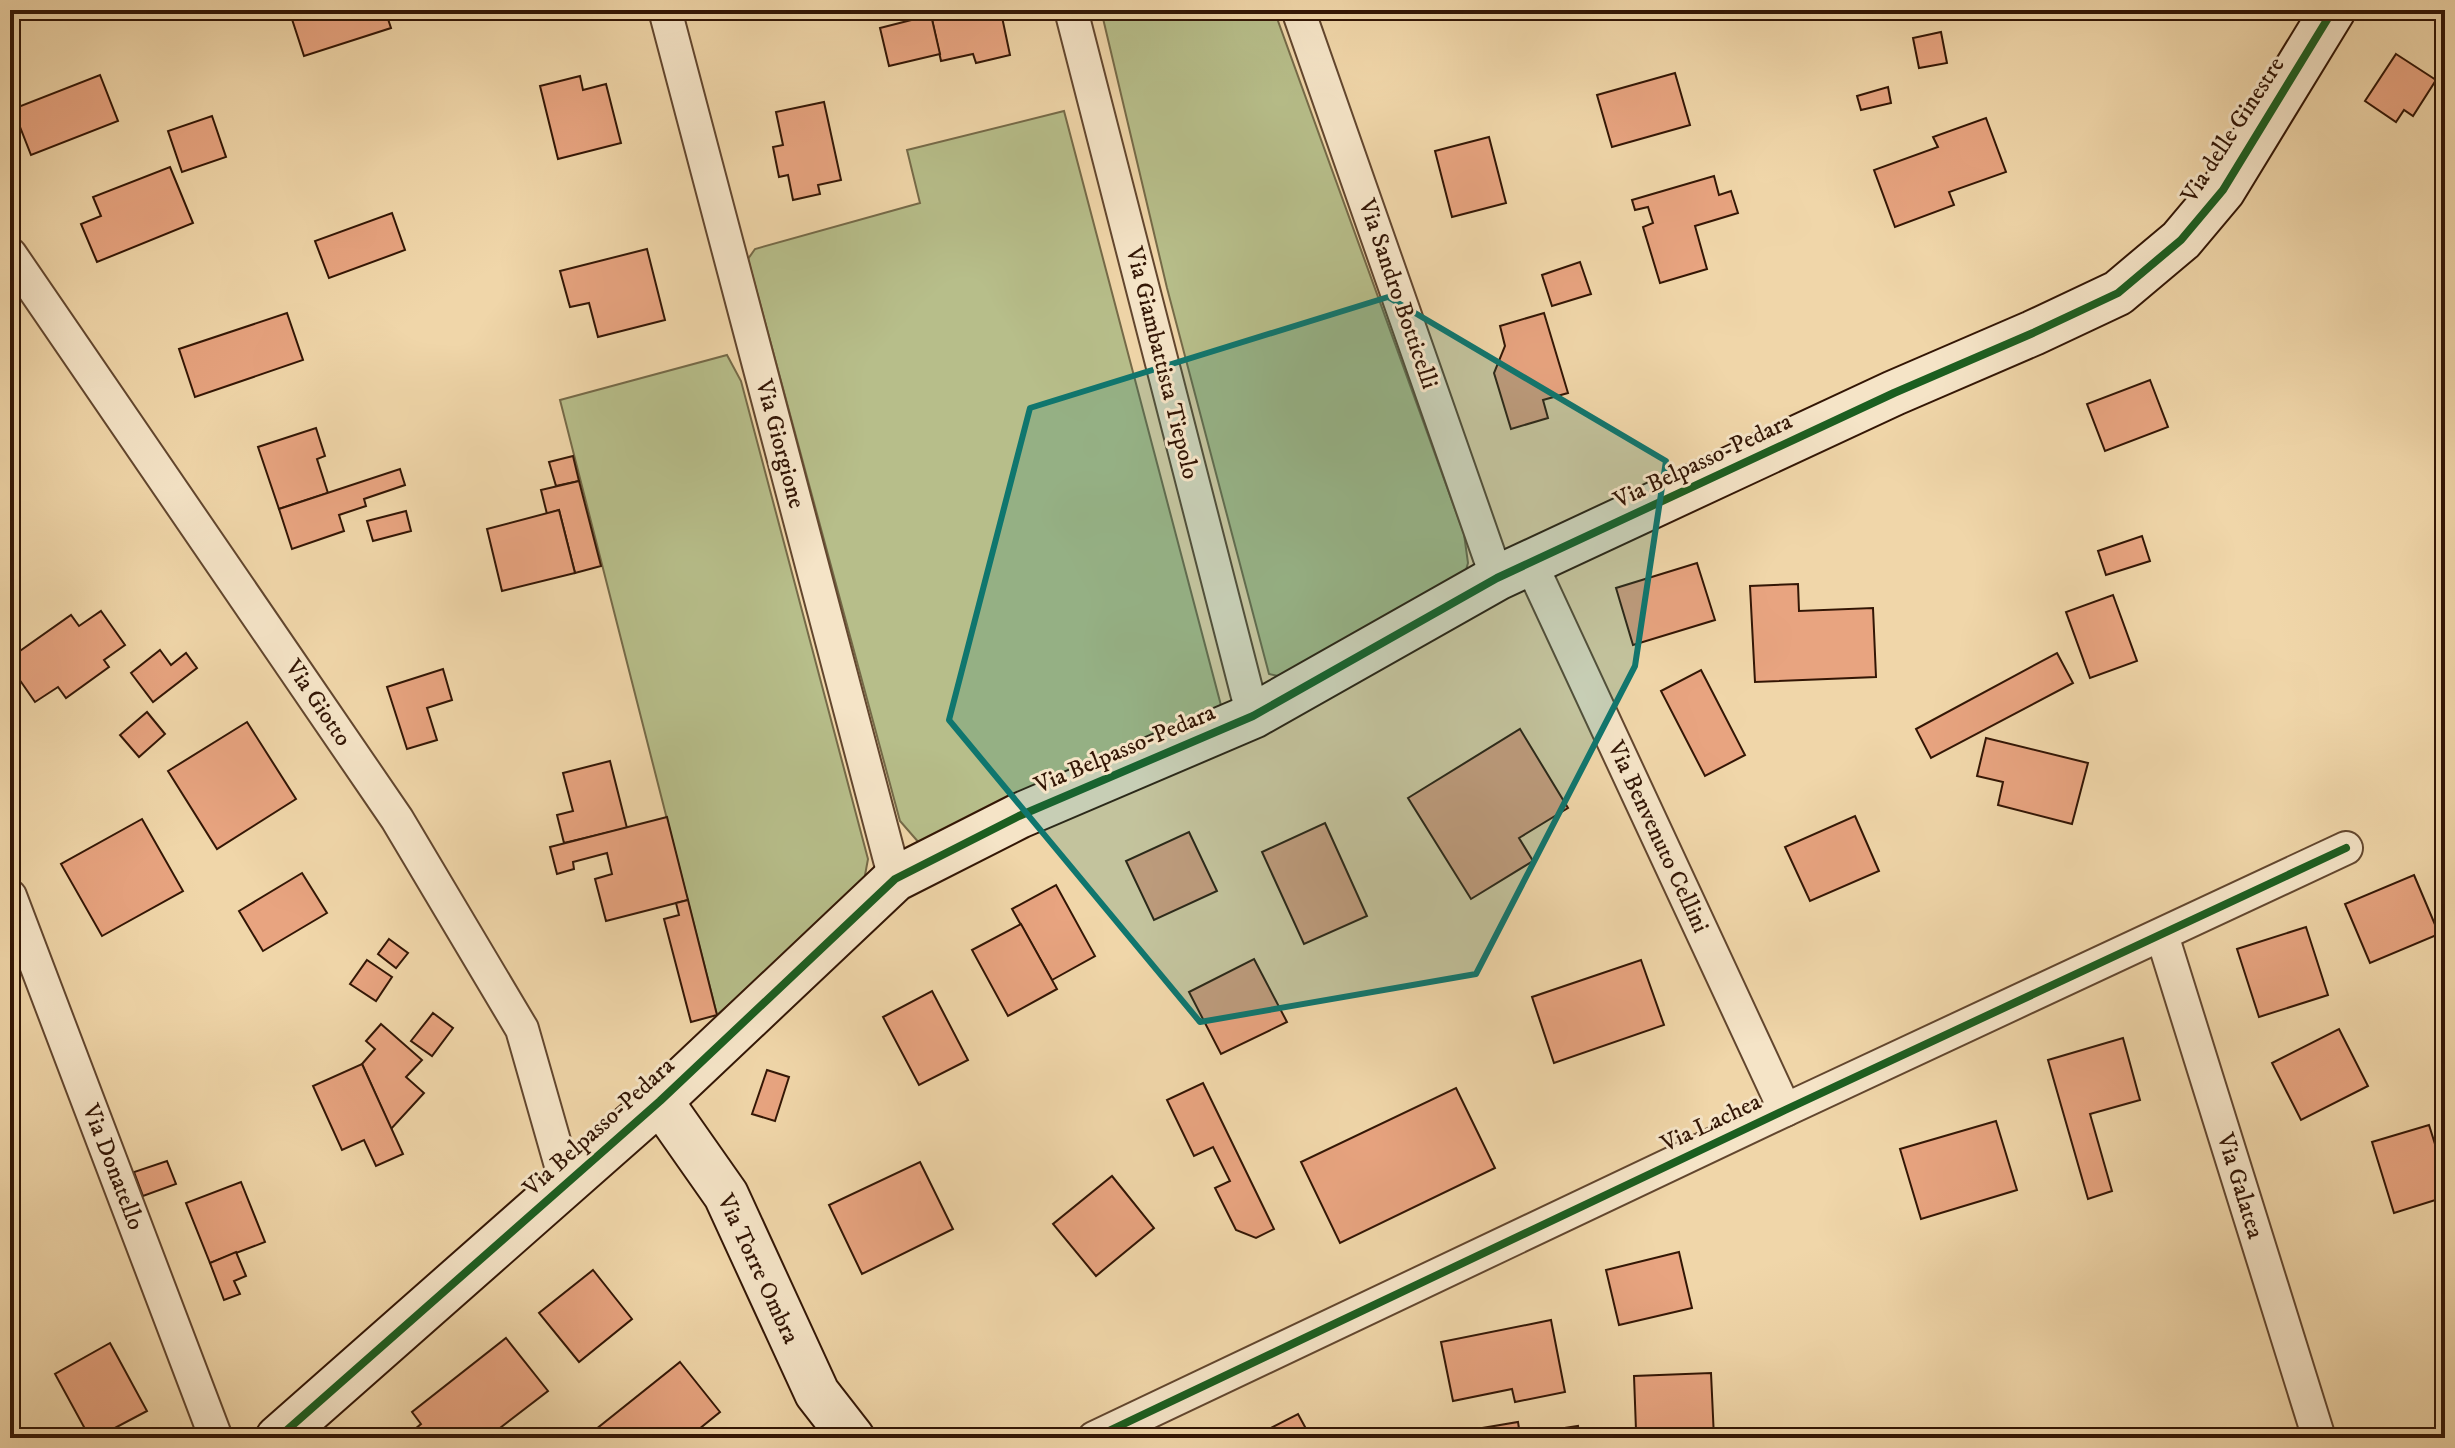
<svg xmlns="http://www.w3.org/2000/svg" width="2455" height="1448" font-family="'IM FELL DW Pica',serif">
  <rect width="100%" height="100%" fill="#f0d6a9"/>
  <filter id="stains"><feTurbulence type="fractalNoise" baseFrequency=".0025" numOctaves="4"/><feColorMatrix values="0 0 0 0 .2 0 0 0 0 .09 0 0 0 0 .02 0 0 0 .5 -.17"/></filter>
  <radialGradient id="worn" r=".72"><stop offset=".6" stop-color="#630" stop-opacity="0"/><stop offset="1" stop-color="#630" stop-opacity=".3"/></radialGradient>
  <g fill="#b7be8a" stroke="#756a48" stroke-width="2">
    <polygon points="1101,10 1274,10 1464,534 1468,563 1462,584 1288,678 1269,674 1167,288"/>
    <polygon points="1064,111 1223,713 920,844 900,821 748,259 755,249 920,203 907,150"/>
    <polygon points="727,355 741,381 868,859 863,886 717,1015 560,400"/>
  </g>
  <g fill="#e8a480" stroke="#331605" stroke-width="2">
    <polygon points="289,10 385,10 391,28 304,56"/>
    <polygon points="952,10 1010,10 1011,15 1002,17 1010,55 976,63 973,54 941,61 931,15"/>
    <polygon points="931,15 940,54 889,66 880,28"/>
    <polygon points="1941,32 1947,63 1919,68 1913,38"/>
    <polygon points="2396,54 2436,80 2413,116 2404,110 2396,122 2365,101"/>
    <polygon points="1675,73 1690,125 1612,147 1597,95"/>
    <polygon points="100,75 118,121 31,155 13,109"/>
    <polygon points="580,76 583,90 606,84 621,143 558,159 540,86"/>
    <polygon points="1888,87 1891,103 1861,110 1857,96"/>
    <polygon points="824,102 841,180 818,185 820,194 793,200 788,175 779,177 773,147 783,145 776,112"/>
    <polygon points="212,116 226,157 182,172 168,131"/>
    <polygon points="1986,118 2006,172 1949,192 1954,205 1895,227 1874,170 1938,147 1933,137"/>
    <polygon points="1489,137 1506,203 1452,217 1435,151"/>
    <polygon points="170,167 193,223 97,262 81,224 101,216 93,197"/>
    <polygon points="1714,176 1719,195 1731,191 1738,213 1695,226 1707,269 1660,283 1643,227 1653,223 1648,207 1635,210 1632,200"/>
    <polygon points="392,213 405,250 329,278 315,241"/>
    <polygon points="647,249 665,320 598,337 589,303 570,307 560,271"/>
    <polygon points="1580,262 1591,294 1552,306 1542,275"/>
    <polygon points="287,313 303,360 195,397 179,349"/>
    <polygon points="1544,313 1568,393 1543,400 1548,418 1511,429 1494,373 1505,346 1500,326"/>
    <polygon points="2150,380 2168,427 2105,451 2087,404"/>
    <polygon points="316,428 325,456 317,459 328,493 279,509 258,447"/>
    <polygon points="573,456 579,481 556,486 549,462"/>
    <polygon points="400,469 405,485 364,499 366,506 339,515 344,531 292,549 279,509"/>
    <polygon points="579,481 601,566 575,573 559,510 547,514 541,490"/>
    <polygon points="10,484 18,497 10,502"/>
    <polygon points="559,510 575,573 502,591 487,529"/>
    <polygon points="406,511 411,531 373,541 367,521"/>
    <polygon points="2142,536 2150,561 2106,575 2098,551"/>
    <polygon points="1697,563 1715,620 1633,645 1616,588"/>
    <polygon points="1798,584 1799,611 1873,608 1876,677 1755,682 1750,586"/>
    <polygon points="2113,595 2137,661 2090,678 2066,612"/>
    <polygon points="101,611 125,645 104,660 109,667 66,698 58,687 35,702 10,666 10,658 71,615 79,626"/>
    <polygon points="160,650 171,665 186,653 197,668 153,702 131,673"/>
    <polygon points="2057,653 2073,683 1931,758 1916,729"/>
    <polygon points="443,669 452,700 427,708 437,740 407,749 387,687"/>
    <polygon points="1701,670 1745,755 1705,776 1661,691"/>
    <polygon points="147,712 165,734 139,757 120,735"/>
    <polygon points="247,722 296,799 217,849 168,771"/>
    <polygon points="1520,729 1568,808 1519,838 1533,861 1471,899 1408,798"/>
    <polygon points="1986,738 2088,763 2072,824 1998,805 2003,782 1977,776"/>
    <polygon points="610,761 627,828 564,843 557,815 573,811 563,773"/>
    <polygon points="1855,816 1879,871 1810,901 1785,847"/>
    <polygon points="667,817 688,900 606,921 595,879 612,874 607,853 573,862 574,869 557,874 550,847"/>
    <polygon points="142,819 183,891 102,936 61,864"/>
    <polygon points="1325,823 1367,916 1304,944 1262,852"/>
    <polygon points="1189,832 1217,891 1154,920 1126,861"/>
    <polygon points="302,873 327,913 263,951 239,911"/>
    <polygon points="2414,875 2439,934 2370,963 2345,904"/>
    <polygon points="1056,885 1095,956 1052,980 1012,909"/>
    <polygon points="688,900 717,1015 691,1022 664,919 679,915 676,903"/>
    <polygon points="1021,924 1057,989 1008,1016 972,950"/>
    <polygon points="2306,927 2328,995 2259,1017 2237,949"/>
    <polygon points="389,939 408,953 396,968 378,954"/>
    <polygon points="1254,959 1287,1022 1221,1054 1189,992"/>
    <polygon points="367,960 392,977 376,1001 350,984"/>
    <polygon points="1641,960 1664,1025 1554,1063 1532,997"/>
    <polygon points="932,991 968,1060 919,1085 883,1017"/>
    <polygon points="433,1013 453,1028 432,1056 411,1041"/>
    <polygon points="381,1024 422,1060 406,1077 424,1093 391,1129 362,1064 375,1049 366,1041"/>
    <polygon points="2339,1029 2368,1086 2301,1120 2272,1063"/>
    <polygon points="2123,1038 2140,1100 2090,1114 2112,1191 2088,1199 2048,1060"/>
    <polygon points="362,1064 403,1154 376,1166 364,1140 342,1150 313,1086"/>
    <polygon points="767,1070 789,1077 775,1121 752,1114"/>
    <polygon points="1203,1083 1274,1229 1256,1238 1236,1230 1215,1188 1230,1181 1213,1147 1194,1156 1167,1100"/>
    <polygon points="1456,1088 1495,1168 1340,1243 1301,1162"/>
    <polygon points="1996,1121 2017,1190 1921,1219 1900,1149"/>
    <polygon points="2429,1125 2445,1176 2445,1197 2394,1213 2372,1142"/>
    <polygon points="167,1161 176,1184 143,1196 134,1172"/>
    <polygon points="920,1162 953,1229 862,1274 829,1205"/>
    <polygon points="1112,1176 1154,1228 1096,1276 1053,1224"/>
    <polygon points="241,1182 265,1242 210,1263 186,1203"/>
    <polygon points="236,1252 246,1276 234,1281 240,1294 224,1300 210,1263"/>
    <polygon points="1679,1252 1692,1308 1619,1325 1606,1270"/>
    <polygon points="593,1270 632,1319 579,1362 539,1313"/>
    <polygon points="1551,1320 1565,1392 1515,1402 1512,1389 1453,1401 1441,1342"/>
    <polygon points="506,1338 548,1391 487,1438 412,1438 409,1434 421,1424 412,1412"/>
    <polygon points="110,1343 147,1411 96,1438 90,1438 55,1374"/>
    <polygon points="680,1362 720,1412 688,1438 593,1438 590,1434"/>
    <polygon points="1711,1373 1714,1438 1623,1438 1623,1431 1636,1430 1634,1376"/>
    <polygon points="1298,1414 1311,1438 1251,1438"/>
    <polygon points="1518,1422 1520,1435 1578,1426 1580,1438 1423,1438"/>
    <polygon points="2445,1431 2445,1438 2425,1438"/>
  </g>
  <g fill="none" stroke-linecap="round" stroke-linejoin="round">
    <defs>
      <g id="street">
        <polyline points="665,10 895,879"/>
        <polyline points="1071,10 1253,716"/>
        <polyline points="1298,10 1497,578"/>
        <polyline points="10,254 397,819 522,1029 566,1183"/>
        <polyline points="1531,564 1785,1110"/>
        <polyline points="10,896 216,1438"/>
        <polyline points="2162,935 2319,1438"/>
        <polyline points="1094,1438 1785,1110 2346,848"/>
      </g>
      <g id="secondary">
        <polyline points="660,1101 726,1195 817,1393 852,1438"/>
        <polyline points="278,1438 660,1101 895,879 1019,816 1253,716 1497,578 1894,393 2033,333 2118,293 2181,240 2223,190 2333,10"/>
      </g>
    </defs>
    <use href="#street" stroke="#62462e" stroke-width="36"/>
    <use href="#secondary" stroke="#331605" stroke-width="48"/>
    <use href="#street" stroke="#f5e4c7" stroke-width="32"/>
    <use href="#secondary" stroke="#f5e4c7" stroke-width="44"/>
    <defs>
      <g id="cycleway">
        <polyline points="278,1438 660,1101 895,879 1019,816 1253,716 1497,578 1894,393 2033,333 2118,293 2181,240 2223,190 2333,10"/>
        <polyline points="1094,1438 1785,1110 2346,848"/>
      </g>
    </defs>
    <use href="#cycleway" stroke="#f5e4c7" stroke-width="13"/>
    <use href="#cycleway" stroke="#1b5e20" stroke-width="8"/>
  </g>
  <path fill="#0f766e" fill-opacity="0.2" stroke="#0f766e" stroke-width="6" stroke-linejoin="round" d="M1388,297l278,164 -31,205 -159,308 -276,48 -251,-302 81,-312z"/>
  <g text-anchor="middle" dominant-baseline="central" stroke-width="6" stroke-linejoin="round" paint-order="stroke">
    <g font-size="24" fill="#331605" stroke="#f5e4c7">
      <text transform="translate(2233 130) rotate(-57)">Via delle Ginestre</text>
      <text transform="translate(1398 294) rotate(71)">Via Sandro Botticelli</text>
      <text transform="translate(1162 363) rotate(76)">Via Giambattista Tiepolo</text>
      <text transform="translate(780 444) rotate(75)">Via Giorgione</text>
      <text transform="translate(1703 461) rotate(-25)">Via Belpasso-Pedara</text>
      <text transform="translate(318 703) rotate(56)">Via Giotto</text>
      <text transform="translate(1125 749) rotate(-23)">Via Belpasso-Pedara</text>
      <text transform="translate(1658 837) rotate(65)">Via Benvenuto Cellini</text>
      <text transform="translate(1711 1123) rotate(-25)">Via Lachea</text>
      <text transform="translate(599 1127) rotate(-42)">Via Belpasso-Pedara</text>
      <text transform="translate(113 1167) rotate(69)">Via Donatello</text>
      <text transform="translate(2240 1186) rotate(73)">Via Galatea</text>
      <text transform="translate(758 1269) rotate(65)">Via Torre Ombra</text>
    </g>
  </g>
  <rect width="2455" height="1448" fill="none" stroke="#f0d6a9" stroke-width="40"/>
  <rect x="12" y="12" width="2431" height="1424" fill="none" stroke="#331605" stroke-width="4"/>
  <rect x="20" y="20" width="2415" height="1408" fill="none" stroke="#331605" stroke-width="2"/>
  <rect width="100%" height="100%" filter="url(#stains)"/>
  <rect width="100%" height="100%" fill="url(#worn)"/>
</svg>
